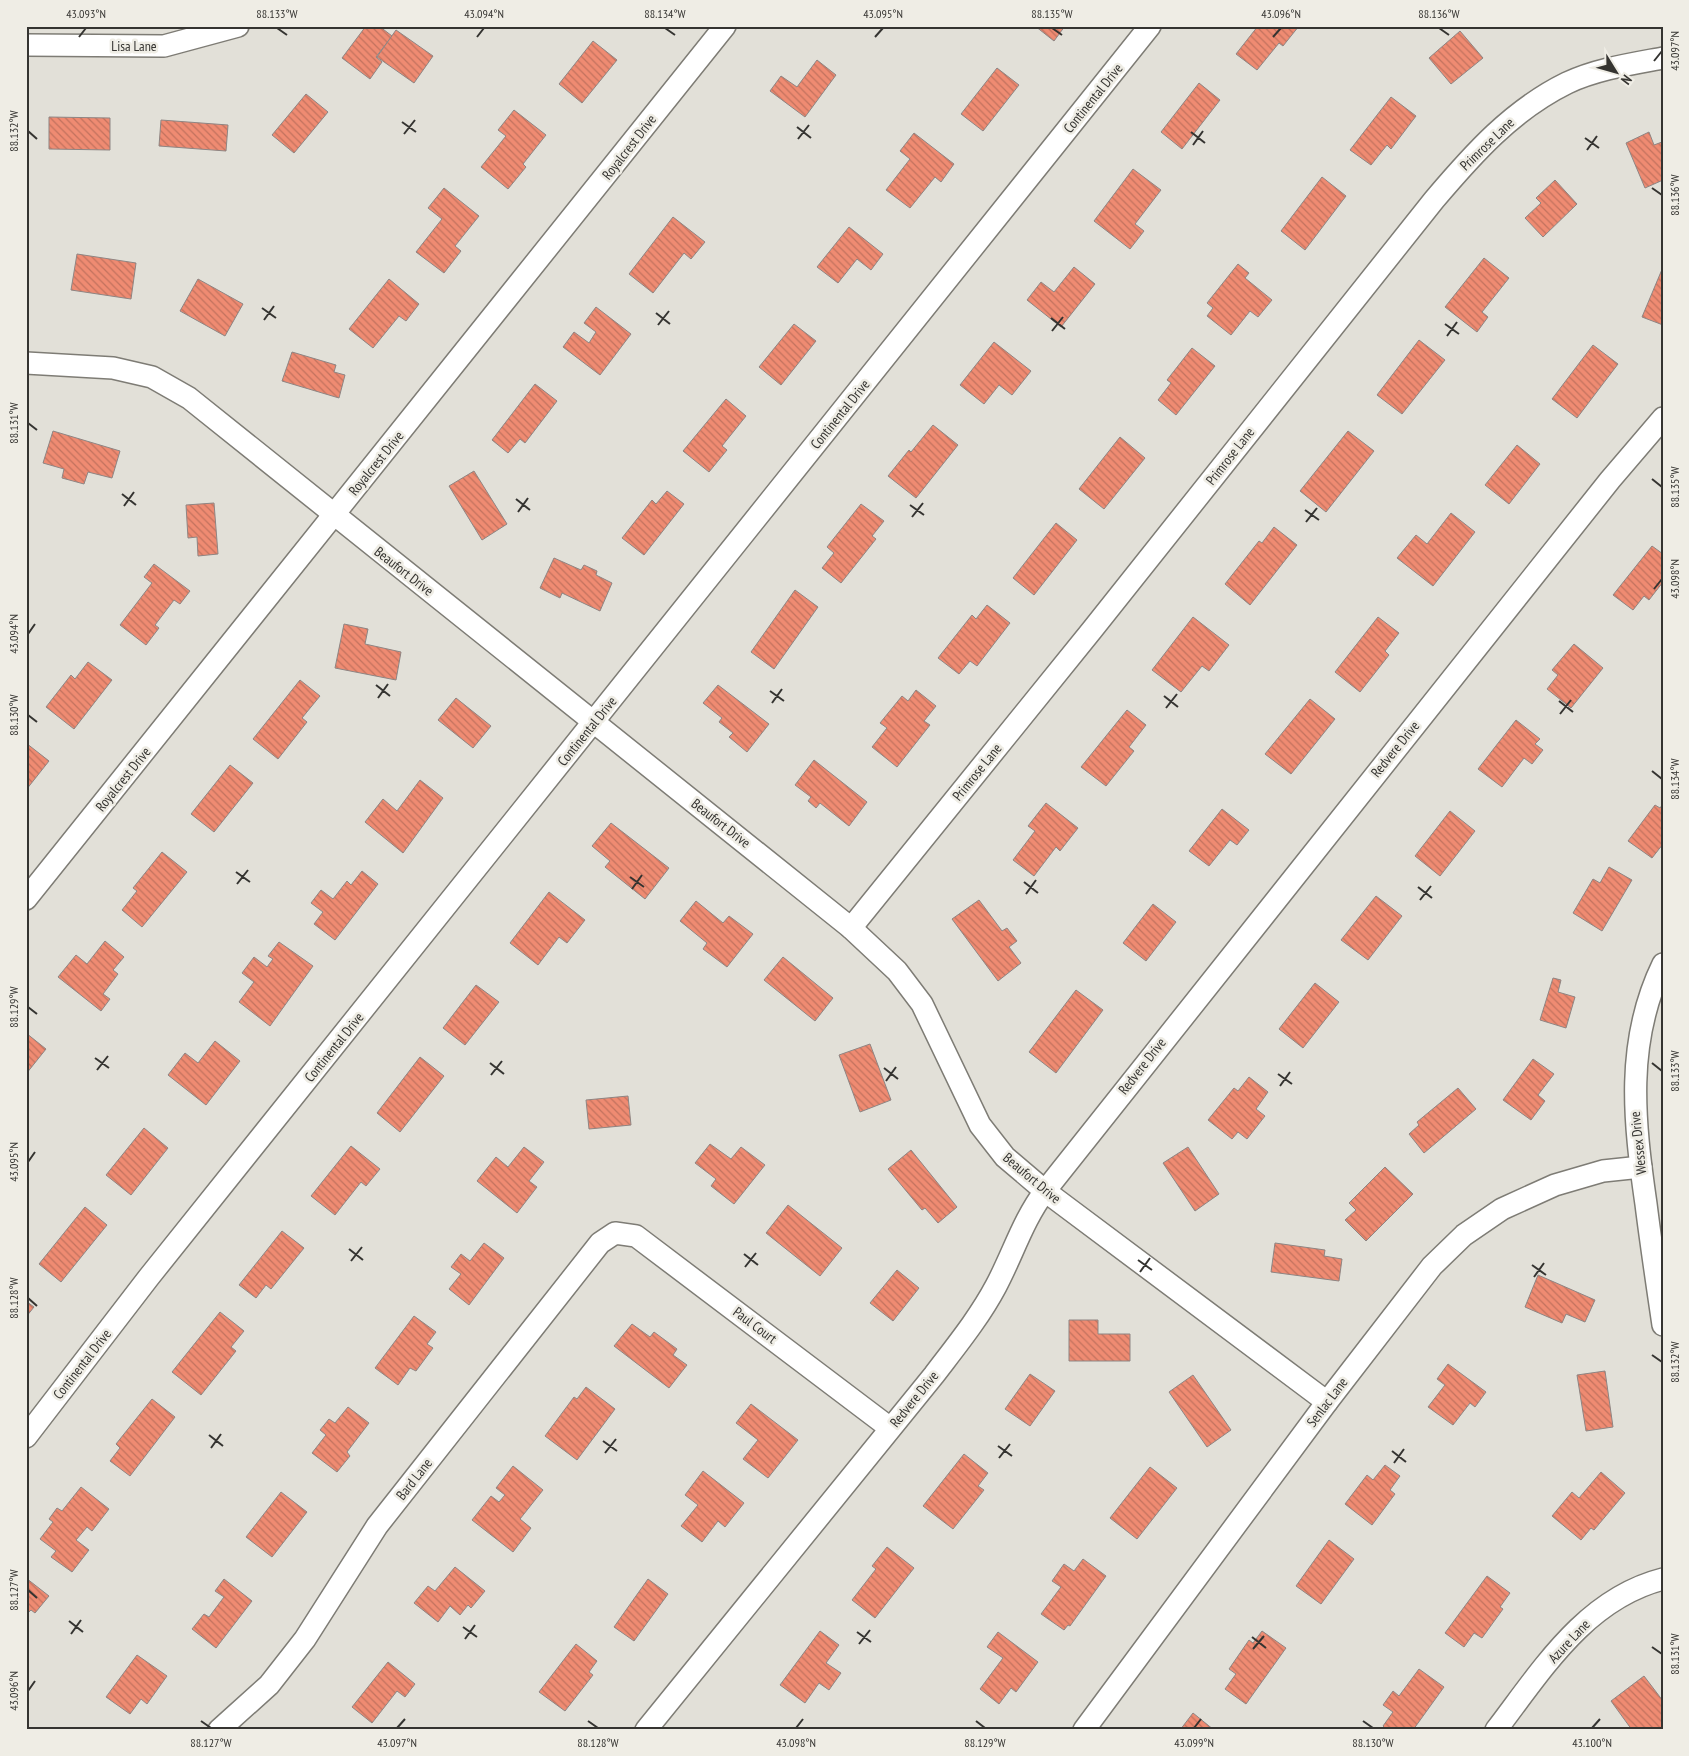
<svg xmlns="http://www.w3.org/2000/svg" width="1689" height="1756" font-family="'PT Sans Narrow',sans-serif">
  <defs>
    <pattern id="building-back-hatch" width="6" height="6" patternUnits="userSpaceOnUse" patternTransform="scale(1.25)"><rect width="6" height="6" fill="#ef8b72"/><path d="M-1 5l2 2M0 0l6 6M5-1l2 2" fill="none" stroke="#c2725e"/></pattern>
  </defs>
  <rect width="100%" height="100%" fill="#e2e0d8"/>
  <g fill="url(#building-back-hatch)" stroke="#8e8583">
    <polygon points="366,26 379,26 392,36 376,57 382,62 370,79 342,58"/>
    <polygon points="1035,26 1065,26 1054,41"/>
    <polygon points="1258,26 1299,26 1283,46 1279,43 1257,70 1236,54"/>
    <polygon points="396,30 433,56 414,83 377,57"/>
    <polygon points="1460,31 1483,58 1451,84 1429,58"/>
    <polygon points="593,41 617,60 582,103 559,84"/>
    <polygon points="817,60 836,75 805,117 770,91 781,76 797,87"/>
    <polygon points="997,68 1019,85 983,131 961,114"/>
    <polygon points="1199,83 1220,100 1182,149 1161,132"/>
    <polygon points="306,94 328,112 294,153 272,135"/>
    <polygon points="1391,97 1416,116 1391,149 1387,145 1371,165 1350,150"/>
    <polygon points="514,110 546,135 523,164 526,167 508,189 481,167 506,136 498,130"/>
    <polygon points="49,117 110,118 110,150 49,149"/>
    <polygon points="161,120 228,125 226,151 159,146"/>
    <polygon points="1649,132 1654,145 1662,142 1663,144 1663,180 1645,188 1626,143"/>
    <polygon points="914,133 954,164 941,182 935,177 910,208 886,190 910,159 900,151"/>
    <polygon points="1133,169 1161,190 1135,224 1144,231 1130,249 1094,221"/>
    <polygon points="1322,177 1346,196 1305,250 1281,231"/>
    <polygon points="1555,180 1577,204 1543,237 1525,218 1541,203 1536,198"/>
    <polygon points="444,188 479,216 455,246 461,251 444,273 416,252 442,219 428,208"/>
    <polygon points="673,217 705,242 691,259 684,253 653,293 629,274"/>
    <polygon points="849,227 883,254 871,270 857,259 838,283 817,267"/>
    <polygon points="77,254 136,263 131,299 71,290"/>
    <polygon points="1484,258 1509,278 1482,312 1488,317 1477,332 1445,307"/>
    <polygon points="1238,264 1249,273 1245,278 1272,300 1258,317 1250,311 1231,335 1207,316 1213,308 1207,303"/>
    <polygon points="1074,267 1095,284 1061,327 1027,300 1041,282 1054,292"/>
    <polygon points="1663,267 1663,325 1642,317"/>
    <polygon points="198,279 243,304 225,336 180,311"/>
    <polygon points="389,279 419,304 406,321 399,316 373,348 349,329"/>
    <polygon points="596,307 631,334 600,375 563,347 574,332 589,343 596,332 584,323"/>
    <polygon points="794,324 816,341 781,385 759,367"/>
    <polygon points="1419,340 1445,360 1402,414 1377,395"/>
    <polygon points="994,342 1031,371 1012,395 999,385 984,404 960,385"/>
    <polygon points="1593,345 1618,364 1577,418 1552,399"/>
    <polygon points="1192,348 1215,366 1176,415 1158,400 1171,383 1167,380"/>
    <polygon points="292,352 336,365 334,372 345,375 339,398 282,381"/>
    <polygon points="535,384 557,401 525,443 520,439 508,453 492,440"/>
    <polygon points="726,399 746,416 722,446 727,450 709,472 683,451"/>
    <polygon points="933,425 958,445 916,498 888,476 909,450 911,452"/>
    <polygon points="53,431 120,451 112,478 88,472 84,484 62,478 64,469 43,463"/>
    <polygon points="1348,431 1374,451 1326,512 1300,491"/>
    <polygon points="1120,437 1145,458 1104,509 1079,489"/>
    <polygon points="1517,445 1540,464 1509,504 1485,485"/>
    <polygon points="474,471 507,524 482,540 449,486"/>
    <polygon points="667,491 684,504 644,555 622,538 652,500 656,504"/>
    <polygon points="214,503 218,554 198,556 197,537 188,538 186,505"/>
    <polygon points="861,504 884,521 872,536 876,539 841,583 822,568 834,553 827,547"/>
    <polygon points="1451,513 1475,532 1433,586 1397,558 1416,535 1427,544"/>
    <polygon points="1056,523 1077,540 1034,595 1013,578"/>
    <polygon points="1274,527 1297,545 1250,605 1225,584 1259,541 1262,543"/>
    <polygon points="1652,546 1663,554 1663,582 1649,600 1644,596 1633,610 1613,595"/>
    <polygon points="554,558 581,570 584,565 597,571 596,575 612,583 600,611 562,593 560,598 540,588"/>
    <polygon points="154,564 190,591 180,604 174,600 155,625 159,628 146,645 120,625 152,583 144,577"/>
    <polygon points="795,590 818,607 774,669 751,652"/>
    <polygon points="987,605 1010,623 977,666 970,661 959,674 938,658 972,615 976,619"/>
    <polygon points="1193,617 1229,645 1209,671 1202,666 1181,692 1152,670"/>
    <polygon points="1378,617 1399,633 1385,651 1389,655 1360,692 1335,672"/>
    <polygon points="344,624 368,629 365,644 401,652 396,680 335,668"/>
    <polygon points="1574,644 1603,668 1571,708 1547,689 1558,675 1552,670"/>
    <polygon points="88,662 112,680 74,729 46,707 71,675 75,679"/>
    <polygon points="300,680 320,696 302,718 307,722 278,759 253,739"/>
    <polygon points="718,685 769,724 747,752 729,737 733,733 719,722 722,718 703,703"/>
    <polygon points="916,690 936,706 924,721 930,725 897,767 872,747 887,728 880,723 902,696 908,701"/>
    <polygon points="456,698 491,726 473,748 438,720"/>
    <polygon points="1310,699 1335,719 1291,774 1265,754"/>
    <polygon points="1127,710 1146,725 1129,747 1134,751 1106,786 1081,767"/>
    <polygon points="1516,720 1540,739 1535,744 1543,750 1532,764 1524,758 1502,787 1478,769"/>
    <polygon points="26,743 49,761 26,790"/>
    <polygon points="814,760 867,802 849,826 820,803 816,808 808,801 811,797 795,785"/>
    <polygon points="230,765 253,783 214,832 191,814"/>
    <polygon points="420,780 443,798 403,853 365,822 383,799 397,811"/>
    <polygon points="1046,803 1078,828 1060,851 1056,847 1034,876 1013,860 1035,831 1028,826"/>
    <polygon points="1663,804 1663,844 1652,858 1628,841 1655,805 1660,808"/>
    <polygon points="1222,809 1249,830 1237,845 1230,840 1209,866 1189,851"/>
    <polygon points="1450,811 1475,831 1440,876 1415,856"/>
    <polygon points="611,823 669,868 645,899 605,867 610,861 592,846"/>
    <polygon points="162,852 187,872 142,927 122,910 137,891 133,888"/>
    <polygon points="1609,867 1632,880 1602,931 1573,913 1593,879 1600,883"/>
    <polygon points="362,871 378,884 335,940 314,924 323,912 311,903 321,890 333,899 347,881 351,885"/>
    <polygon points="549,892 585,920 567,943 559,937 538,965 510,943"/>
    <polygon points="1376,896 1402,916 1368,960 1341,940"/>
    <polygon points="979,900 1002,931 1007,928 1017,941 1009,947 1021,963 998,981 952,919"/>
    <polygon points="696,901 723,923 729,916 753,934 727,967 703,949 707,943 680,921"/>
    <polygon points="1153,904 1176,922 1146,961 1123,943"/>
    <polygon points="105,941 124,957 113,970 118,974 103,994 110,999 101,1011 58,977 76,955 87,964"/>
    <polygon points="279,942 313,966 270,1026 239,1002 254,982 242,973 254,957 267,967 273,959 268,956"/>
    <polygon points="783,957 833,998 815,1021 764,980"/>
    <polygon points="1553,978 1561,980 1558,992 1575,997 1566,1028 1540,1020"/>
    <polygon points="1315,983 1339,1002 1303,1048 1279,1029"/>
    <polygon points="476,985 499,1002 465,1045 443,1028"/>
    <polygon points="1076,990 1103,1010 1056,1073 1029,1052"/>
    <polygon points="26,1033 46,1049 26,1074"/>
    <polygon points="215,1041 240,1061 206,1105 168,1075 185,1053 198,1063"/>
    <polygon points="870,1044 891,1100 860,1112 839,1055"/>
    <polygon points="420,1057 444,1076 400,1132 377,1113"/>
    <polygon points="1533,1059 1554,1074 1538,1095 1545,1101 1531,1120 1503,1100"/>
    <polygon points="1249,1077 1268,1092 1256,1109 1265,1116 1247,1139 1238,1132 1232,1139 1208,1120 1234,1088 1238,1091"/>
    <polygon points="1458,1088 1476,1109 1424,1153 1409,1134 1419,1125 1417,1122"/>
    <polygon points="628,1096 631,1125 589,1129 586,1100"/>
    <polygon points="144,1128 168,1148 131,1195 106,1175"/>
    <polygon points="710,1144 731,1159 741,1147 765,1165 734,1204 711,1186 716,1179 695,1163"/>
    <polygon points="351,1146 380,1169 366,1186 361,1182 335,1215 311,1196"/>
    <polygon points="524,1147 544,1162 529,1181 537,1187 517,1213 477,1181 496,1157 508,1167"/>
    <polygon points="1188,1147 1219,1194 1195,1211 1163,1163"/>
    <polygon points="911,1150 957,1207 938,1223 925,1208 922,1210 888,1169"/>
    <polygon points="1385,1167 1413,1194 1366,1241 1345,1220 1356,1210 1349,1203"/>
    <polygon points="788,1205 842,1248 820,1276 766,1233"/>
    <polygon points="85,1207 107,1225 61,1282 39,1264"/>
    <polygon points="282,1231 304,1248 271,1289 266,1285 256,1298 239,1285"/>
    <polygon points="484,1243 504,1258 469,1305 449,1289 461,1274 451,1267 461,1254 470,1261"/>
    <polygon points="1275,1243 1325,1250 1324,1256 1342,1259 1339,1281 1271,1272"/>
    <polygon points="897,1270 919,1288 893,1321 870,1303"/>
    <polygon points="1538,1275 1595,1300 1585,1322 1566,1314 1562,1323 1525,1307"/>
    <polygon points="26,1301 34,1307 26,1317"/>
    <polygon points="220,1312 244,1331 231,1347 236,1351 201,1395 172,1372"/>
    <polygon points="414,1316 436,1332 427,1344 433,1348 416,1371 410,1368 398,1385 375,1368"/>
    <polygon points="1069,1320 1098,1320 1098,1334 1130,1334 1130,1361 1069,1361"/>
    <polygon points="632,1324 650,1337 654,1332 677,1349 673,1355 687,1365 669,1388 614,1346"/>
    <polygon points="1448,1364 1486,1392 1475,1407 1470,1403 1453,1425 1428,1407 1445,1385 1437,1379"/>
    <polygon points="1605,1371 1613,1427 1586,1431 1577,1375"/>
    <polygon points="1030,1374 1055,1391 1030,1426 1005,1409"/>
    <polygon points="1193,1375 1231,1430 1207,1447 1169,1392"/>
    <polygon points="586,1387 615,1409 577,1460 545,1436 574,1397 577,1399"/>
    <polygon points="152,1399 175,1417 130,1476 110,1461 120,1448 116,1444"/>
    <polygon points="751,1404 798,1440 768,1478 743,1459 758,1440 736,1423"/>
    <polygon points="348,1407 369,1423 347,1452 350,1456 337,1472 312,1453 326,1435 320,1430 329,1419 335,1423"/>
    <polygon points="964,1454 988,1473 978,1486 984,1490 953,1529 923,1506"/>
    <polygon points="1385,1465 1400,1476 1390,1490 1395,1494 1372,1525 1345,1504 1367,1475 1373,1480"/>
    <polygon points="513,1466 543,1490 520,1519 531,1528 513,1552 472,1520 491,1496 499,1502 505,1495 496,1488"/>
    <polygon points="1150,1467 1177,1488 1137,1539 1110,1518"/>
    <polygon points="703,1471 744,1503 725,1527 718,1521 702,1542 681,1526 698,1505 685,1495"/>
    <polygon points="1601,1472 1625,1493 1594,1530 1591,1528 1581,1540 1552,1516 1572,1492 1579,1498"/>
    <polygon points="81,1487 109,1509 92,1531 87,1527 76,1540 89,1550 72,1572 51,1557 56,1551 40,1539 53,1522 49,1519 57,1508 62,1511"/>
    <polygon points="281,1492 307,1512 272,1557 246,1537"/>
    <polygon points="1329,1540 1354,1559 1321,1604 1296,1586"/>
    <polygon points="887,1547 914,1568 875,1618 852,1600 876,1569 872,1566"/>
    <polygon points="1083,1559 1106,1576 1070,1626 1068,1625 1064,1630 1041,1614 1061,1587 1052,1581 1064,1564 1074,1571"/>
    <polygon points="455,1567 485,1591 471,1608 468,1605 460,1615 450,1606 438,1622 414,1603 428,1586 435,1591"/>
    <polygon points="1487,1576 1510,1593 1500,1607 1503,1609 1482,1638 1474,1633 1464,1647 1445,1633"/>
    <polygon points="26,1578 49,1596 35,1613 31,1610 26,1615"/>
    <polygon points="224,1579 252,1601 216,1648 192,1629 204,1614 209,1617 224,1597 215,1591"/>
    <polygon points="648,1579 668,1594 634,1641 614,1627"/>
    <polygon points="820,1631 839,1645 826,1663 841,1673 829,1690 819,1683 805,1703 780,1685"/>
    <polygon points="1262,1631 1286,1648 1246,1704 1225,1689 1236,1674 1229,1669 1249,1640 1253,1643"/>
    <polygon points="998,1632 1038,1662 1016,1692 1011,1688 999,1704 980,1689 1003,1658 987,1647"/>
    <polygon points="576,1644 597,1661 589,1672 593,1675 565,1711 539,1692"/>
    <polygon points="137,1655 167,1676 147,1704 141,1699 130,1714 106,1697"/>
    <polygon points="388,1662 415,1684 405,1697 397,1691 372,1723 352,1707"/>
    <polygon points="1419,1669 1444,1687 1413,1730 1387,1730 1383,1726 1393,1712 1383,1705 1393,1691 1399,1696"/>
    <polygon points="1644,1676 1663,1701 1663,1730 1632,1730 1611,1701"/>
    <polygon points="1193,1713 1214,1730 1180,1730"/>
  </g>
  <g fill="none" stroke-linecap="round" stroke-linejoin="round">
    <defs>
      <g id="street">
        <polyline points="26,45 164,46 238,26"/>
        <polyline points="26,363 113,368 152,377 189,398 851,928 897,971 922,1004 980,1125 1005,1157 1045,1191 1327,1402"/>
        <polyline points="26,899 725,26"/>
        <path d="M851,928l241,-298 342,-430c39,-46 78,-90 133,-117 30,-14 64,-19 96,-25"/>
        <path d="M1663,964c-38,78 -29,157 -17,240 5,40 11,80 17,121"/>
        <polyline points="26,1437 149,1277 1150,26"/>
        <polyline points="219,1730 269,1685 305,1639 377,1526 600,1243 615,1233 636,1236 890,1428"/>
        <path d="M646,1730l288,-355c22,-29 45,-57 62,-89 17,-32 27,-66 49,-95l565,-711 53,-62"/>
        <polyline points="1084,1730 1327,1402 1432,1266 1464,1235 1502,1209 1555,1185 1603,1171 1641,1167"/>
        <path d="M1496,1730c46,-60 89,-131 167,-151"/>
      </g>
    </defs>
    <use href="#street" stroke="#7e7c75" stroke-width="24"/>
    <use href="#street" stroke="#fff" stroke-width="21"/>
  </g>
  <path fill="none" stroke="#353431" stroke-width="2" d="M277,28l10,7M665,28l10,7M1052,28l10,7M1439,28l10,7M79,37l7,-9M477,37l7,-9M875,37l8,-9M1273,37l8,-9M1654,61l8,-10M402,122l14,10M797,127l14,11M28,131l9,8M1191,132l14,11M404,134l11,-14M1585,138l14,10M798,139l11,-14M1193,145l10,-14M1587,150l10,-14M1652,188l10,7M262,308l14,10M656,313l14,11M1051,318l14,11M264,320l10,-14M1445,324l14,10M658,325l11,-14M1052,331l11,-14M1447,336l10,-14M28,423l9,7M1652,479l10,8M122,494l14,11M516,499l14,11M910,505l14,10M124,506l10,-14M1305,510l14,10M518,512l10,-14M912,517l11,-14M1306,522l11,-14M1654,589l8,-10M28,634l7,-10M376,685l14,11M770,691l14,10M1164,696l14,11M378,698l10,-14M1559,701l14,11M772,703l10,-14M1166,708l11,-14M1560,714l11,-14M28,715l9,7M1652,771l10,8M236,872l14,10M630,877l14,10M1024,882l14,11M237,884l11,-14M1418,887l14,11M632,889l10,-14M1026,894l10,-14M1420,900l11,-14M28,1007l9,7M95,1058l14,10M490,1063l14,11M1652,1063l10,8M884,1068l14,11M97,1070l11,-14M1278,1074l14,10M491,1075l11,-14M886,1081l10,-14M1280,1086l10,-14M28,1162l7,-10M349,1249l14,11M744,1254l14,11M1138,1260l14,10M351,1261l11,-14M1532,1265l14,10M745,1267l11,-14M1140,1272l10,-14M1534,1277l10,-14M28,1298l9,8M1652,1355l10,7M209,1435l14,11M603,1441l14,10M998,1446l14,10M211,1448l10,-14M1392,1451l14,11M605,1453l11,-14M999,1458l11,-14M1394,1463l10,-14M28,1590l9,8M69,1621l14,11M463,1627l14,10M857,1632l14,10M71,1634l10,-14M1252,1637l14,11M465,1639l10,-14M859,1644l11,-14M1652,1647l10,7M1253,1649l11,-13M28,1691l7,-10M201,1721l10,7M588,1721l10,7M976,1721l9,7M1363,1721l10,7M397,1728l8,-9M796,1728l7,-9M1194,1728l7,-9M1592,1728l8,-9"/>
  <g text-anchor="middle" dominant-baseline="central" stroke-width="5" stroke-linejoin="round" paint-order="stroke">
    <g font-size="14" fill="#353431" stroke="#efede5">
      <text x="134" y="46">Lisa Lane</text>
      <text transform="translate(1093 98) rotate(-51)">Continental Drive</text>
      <text transform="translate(1487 144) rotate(-44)">Primrose Lane</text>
      <text transform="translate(629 147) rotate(-52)">Royalcrest Drive</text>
      <text transform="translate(840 414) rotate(-51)">Continental Drive</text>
      <text transform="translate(1230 456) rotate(-52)">Primrose Lane</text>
      <text transform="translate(376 463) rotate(-51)">Royalcrest Drive</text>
      <text transform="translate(404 571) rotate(38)">Beaufort Drive</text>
      <text transform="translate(587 731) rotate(-51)">Continental Drive</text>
      <text transform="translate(1395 749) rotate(-51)">Redvere Drive</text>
      <text transform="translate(977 772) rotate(-51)">Primrose Lane</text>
      <text transform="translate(123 779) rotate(-51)">Royalcrest Drive</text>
      <text transform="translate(721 823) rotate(38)">Beaufort Drive</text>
      <text transform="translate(334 1047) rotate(-51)">Continental Drive</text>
      <text transform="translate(1142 1066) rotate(-52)">Redvere Drive</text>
      <text transform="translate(1638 1143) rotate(-96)">Wessex Drive</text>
      <text transform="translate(1032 1178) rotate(40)">Beaufort Drive</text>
      <text transform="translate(755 1325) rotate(37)">Paul Court</text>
      <text transform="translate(82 1364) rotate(-52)">Continental Drive</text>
      <text transform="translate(914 1399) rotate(-51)">Redvere Drive</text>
      <text transform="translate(1327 1402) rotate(-53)">Senlac Lane</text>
      <text transform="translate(414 1479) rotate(-52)">Bard Lane</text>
      <text transform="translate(1569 1641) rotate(-47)">Azure Lane</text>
    </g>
  </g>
  <rect width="1689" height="1756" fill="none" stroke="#efede5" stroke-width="55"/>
  <g transform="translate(1616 72) rotate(127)" stroke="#efede5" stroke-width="4" paint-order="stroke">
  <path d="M0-4L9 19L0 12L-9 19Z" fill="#353431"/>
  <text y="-8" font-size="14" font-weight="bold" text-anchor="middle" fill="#353431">N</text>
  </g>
  <rect x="28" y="28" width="1634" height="1700" fill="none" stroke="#353431" stroke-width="2"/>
  <g font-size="12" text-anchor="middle" fill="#353431">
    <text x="86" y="18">43.093°N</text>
    <text x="277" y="18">88.133°W</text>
    <text x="484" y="18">43.094°N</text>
    <text x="665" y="18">88.134°W</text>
    <text x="883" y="18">43.095°N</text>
    <text x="1052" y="18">88.135°W</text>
    <text x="1281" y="18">43.096°N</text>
    <text x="1439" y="18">88.136°W</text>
    <text transform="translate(1675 51) rotate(-90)" y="4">43.097°N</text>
    <text transform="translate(14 131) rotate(-90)" y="4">88.132°W</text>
    <text transform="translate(1675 195) rotate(-90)" y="4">88.136°W</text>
    <text transform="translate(14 423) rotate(-90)" y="4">88.131°W</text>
    <text transform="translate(1675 487) rotate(-90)" y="4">88.135°W</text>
    <text transform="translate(1675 579) rotate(-90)" y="4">43.098°N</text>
    <text transform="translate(14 634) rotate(-90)" y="4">43.094°N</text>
    <text transform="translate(14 715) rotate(-90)" y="4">88.130°W</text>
    <text transform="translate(1675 779) rotate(-90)" y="4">88.134°W</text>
    <text transform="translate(14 1007) rotate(-90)" y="4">88.129°W</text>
    <text transform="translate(1675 1071) rotate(-90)" y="4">88.133°W</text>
    <text transform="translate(14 1162) rotate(-90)" y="4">43.095°N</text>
    <text transform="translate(14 1298) rotate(-90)" y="4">88.128°W</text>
    <text transform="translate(1675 1362) rotate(-90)" y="4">88.132°W</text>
    <text transform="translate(14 1590) rotate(-90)" y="4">88.127°W</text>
    <text transform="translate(1675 1654) rotate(-90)" y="4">88.131°W</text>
    <text transform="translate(14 1691) rotate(-90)" y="4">43.096°N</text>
    <text x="211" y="1747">88.127°W</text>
    <text x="397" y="1747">43.097°N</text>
    <text x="598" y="1747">88.128°W</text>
    <text x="796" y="1747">43.098°N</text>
    <text x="985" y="1747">88.129°W</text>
    <text x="1194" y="1747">43.099°N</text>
    <text x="1373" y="1747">88.130°W</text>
    <text x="1592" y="1747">43.100°N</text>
  </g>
</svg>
